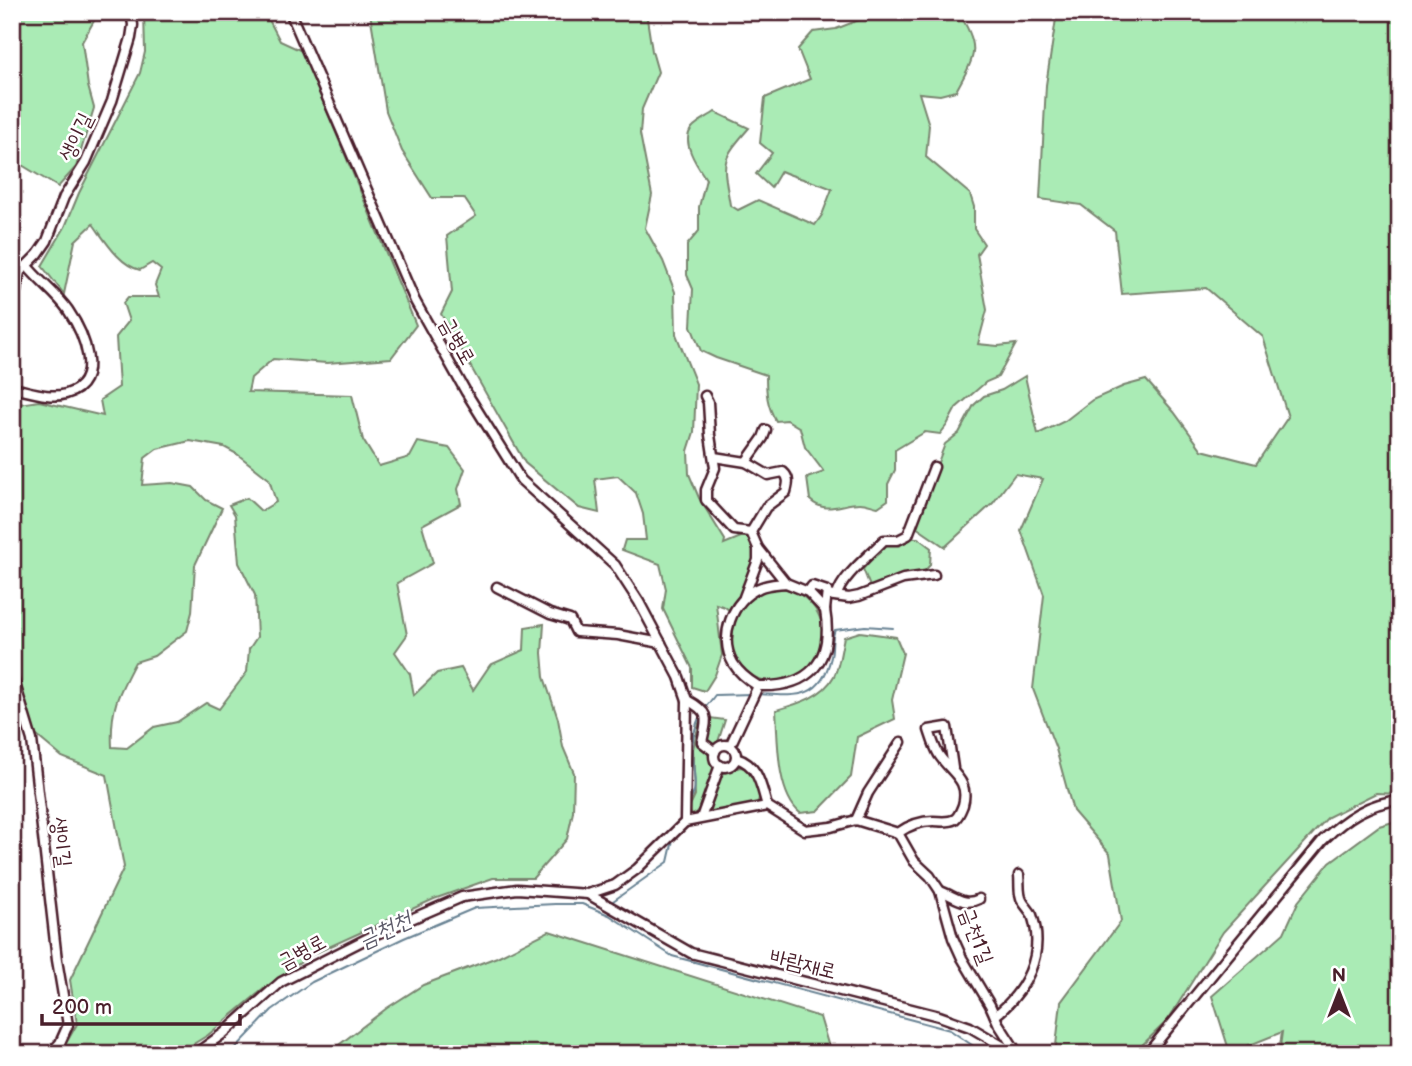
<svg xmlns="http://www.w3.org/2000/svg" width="1412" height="1066" font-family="'Balsamiq Sans','Poor Story',sans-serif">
  <rect width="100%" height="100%" fill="#fff"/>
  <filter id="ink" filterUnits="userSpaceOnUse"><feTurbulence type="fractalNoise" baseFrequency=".0143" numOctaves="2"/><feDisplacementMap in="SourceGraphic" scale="14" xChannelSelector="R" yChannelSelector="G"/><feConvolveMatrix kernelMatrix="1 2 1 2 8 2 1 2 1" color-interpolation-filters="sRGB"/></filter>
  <g filter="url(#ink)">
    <g fill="#aaebb5" stroke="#7a8570" stroke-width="2" fill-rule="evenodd">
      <polygon points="12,12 99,12 82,42 88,86 94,108 76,167 58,187 12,159"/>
      <path d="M144,12h121l15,29 22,10 114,274 -25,33 -64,5 -54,-4 -22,19 -3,14 104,3 11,45 16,26 31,-9 8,-15 31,6 16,21 -7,20 3,15 -39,21 11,38 -36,20 10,52 -12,17 15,22 4,21 23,-22 24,-5 12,22 17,-25 34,-15 1,-23 19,-3 -2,29 2,24 14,42 5,28 11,26 -1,39 -6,27 -34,39h-40l-59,21 -123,56 -45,32 -58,48 -31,19h-117l17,-30 -7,-44 54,-113 -17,-92 -45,-18 -50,-42v-310l27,-4 64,15 -3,-16 19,-13 -3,-50 13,-16 -6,-18 5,-6h31l-4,-12 6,-15 -9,-7 -12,7c-21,-5 -35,-30 -47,-46l-18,17 -11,53 -22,-28 23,-39 14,-34 61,-120 5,-21zM190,441l34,6 13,7 32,25 7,23 -15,9 -14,-13 -18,7 6,10 4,48 16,32 2,42 -8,12 -2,23 -28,37 -13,-6 -29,19 -23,5 -27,21 -15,-1c-2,-38 6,-53 23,-85l19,-6 33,-25 5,-19 3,-47 27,-57 -16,-8 -13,-13 -21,-4 -30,2 3,-27 12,-9z"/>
      <polygon points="646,12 652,51 658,72 642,109 640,134 652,195 645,228 663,261 675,292 676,334 696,384 694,432 688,451 689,474 699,498 725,540 724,544 748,534 756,556 739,598 730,611 725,607 716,604 722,655 715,675 705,691 692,687 692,668 663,609 666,589 660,564 622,550 625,540 646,540 643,514 636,493 618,476 595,479 599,513 579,508 525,463 441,314 452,292 447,236 476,216 464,198 432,198 402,151 386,111 370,13"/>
      <path d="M879,12h79c24,36 17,44 -2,79l-16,4 -21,-2 10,32 -3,32 44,37 4,13v22l10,15 -7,10 10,56 -9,34 20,2 18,-2 -18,33 -12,5 -30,26 -9,17 -7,9 -15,-2 -30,18v20l-7,14v16l-10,7c-6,-1 -12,-4 -18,-4 -19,0 -34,12 -50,-3l-3,-22 17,-6 -19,-25 -5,-19 -13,-8 -11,1c-9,-15 -10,-28 -10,-46l-50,-17 -15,-7 -10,-25 2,-37 -6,-14v-30l12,-14v-24l7,-28c-8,-12 -26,-37 -14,-51 5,-6 16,-11 23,-16l34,16c-30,34 -26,34 -19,77l8,5 20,-10 57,25 7,-10 10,-26c-17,-8 -34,-10 -51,-18l-10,17 -15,-14 16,-21 -12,-10 5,-45 45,-19 -12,-30 15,-17 23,-3z"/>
      <polygon points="1057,12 1400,12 1400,794 1376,793 1328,817 1223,932 1168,1020 1133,1054 1055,1054 1061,1002 1121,921 1110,854 1073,811 1056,749 1033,689 1044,595 1021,530 1043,479 1015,474 993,503 945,547 916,527 918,515 945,444 959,433 974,405 984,396 1002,390 1025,376 1038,434 1065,421 1092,400 1124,386 1146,380 1174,412 1202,450 1256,464 1288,417 1263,337 1206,288 1122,294 1115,231 1081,205 1040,199 1046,85"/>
      <polygon points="908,538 918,538 931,548 930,565 923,573 871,589 863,569 885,544"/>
      <circle cx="776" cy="635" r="47"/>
      <path d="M860,632l36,5 7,16 -11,47 3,19 -38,18 -6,40 -33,34 -18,2c-24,-20 -22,-74 -24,-103 21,-6 47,-13 58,-34 6,-11 7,-27 10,-39z"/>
      <polygon points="701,715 703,748 710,756 715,773 699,809 692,817 689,808 695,795 693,749"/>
      <polygon points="710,718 725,720 717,745 713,747 705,742"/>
      <path d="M740,767c15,1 25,26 16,38l-47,9 -2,-3 15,-37z"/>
      <polygon points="1400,820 1400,1054 1279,1054 1282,1032 1230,1053 1212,996 1284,933 1298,902 1330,862 1379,826"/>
      <polygon points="549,931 820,1017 831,1054 327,1054 387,1008 423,985 497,957"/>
    </g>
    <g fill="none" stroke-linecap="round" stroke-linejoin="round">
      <g stroke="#678293" stroke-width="2">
        <path d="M758,694c37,2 63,7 73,-37 2,-9 0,-19 4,-27l30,-4 28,2"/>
        <polyline points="705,708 715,695 752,694"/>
        <path d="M691,799c8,-13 1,-32 1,-46 0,-13 4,-29 9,-40"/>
        <polyline points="613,901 668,862 673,840"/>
        <polyline points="230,1054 272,1010 312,982 404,938 475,908 555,904 582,904 609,915 672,956 950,1030 985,1054"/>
        <polyline points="1178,1054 1182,1048"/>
      </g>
      <defs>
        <g id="minor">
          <polyline points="12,310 20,272 38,254 47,241 64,197 86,162 112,101 131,38 133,25 131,12"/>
          <path d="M12,388c17,3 38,11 54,6 40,-11 17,-62 2,-84 -11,-16 -28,-28 -41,-44"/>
          <polyline points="705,396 708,402 710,435 715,468 706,490 706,500 734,530 751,532"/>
          <path d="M714,457l32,5 22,13 15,-3c7,6 5,12 3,20l-20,15 -15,25 7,16 28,35c-8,1 -19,1 -27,5 -27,12 -41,49 -26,75 6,10 15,17 25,23 51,2 76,-24 67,-76"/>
          <polyline points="746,462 763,438 766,430"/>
          <polyline points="786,583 808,592 825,610 827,591 812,586 808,592"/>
          <polyline points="497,587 550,614 570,620 576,632 618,635 661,643"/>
          <polyline points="827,595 849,598 859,596 903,579 934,575"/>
          <path d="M837,596c3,-18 34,-42 47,-56h14l10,-5 26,-68"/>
          <polyline points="744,597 758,560 758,548"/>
          <polyline points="12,674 32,740 57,960 68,1025 60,1043 50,1054"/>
          <path d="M687,700c24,13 20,18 15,42l13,10"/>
          <circle cx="725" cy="756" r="11"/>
          <polyline points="730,746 758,686"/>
          <path d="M736,758c23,7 25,28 31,48"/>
          <polyline points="701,818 720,765"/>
          <polyline points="856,820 868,793 901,742"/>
          <polyline points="685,822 767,806 805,830 831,827 856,820 898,833 914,861 930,876 940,891 953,938 962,958 990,1005 998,1023 1018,1054"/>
          <path d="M898,833c10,-7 22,-12 35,-12 7,0 15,2 22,-2 4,-3 6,-9 8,-14 7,-25 -12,-32 -24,-50 -5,-8 -7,-16 -10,-25l18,-3 6,41"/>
          <path d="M940,891c15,5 24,16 39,8"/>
          <polyline points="588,894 691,953 939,1016 970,1027 1016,1054"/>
          <path d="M995,1016c30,-24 51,-61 37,-101 -2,-5 -6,-8 -9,-13 -5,-7 -3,-18 -4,-27"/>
          <polyline points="195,1054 224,1033 281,982 374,935 462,897 517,889 588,894 615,885 637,869 685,822 687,700 679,677 639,602 615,565 521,480 466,392 415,301 290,12"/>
          <path d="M1147,1054l176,-214c23,-22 45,-37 77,-40"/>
        </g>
      </defs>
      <use href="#minor" stroke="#4a1f2b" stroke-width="13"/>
      <use href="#minor" stroke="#fff" stroke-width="8"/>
    </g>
  </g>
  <g text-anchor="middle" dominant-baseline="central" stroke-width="5" stroke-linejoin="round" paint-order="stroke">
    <g font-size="21" fill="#4a1f2b" stroke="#fff">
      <text transform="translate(76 137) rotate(-64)">생이길</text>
      <text transform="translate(457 341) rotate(61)">금병로</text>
      <text transform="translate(61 842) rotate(83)">생이길</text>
      <text transform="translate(976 936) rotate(69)">금천1길</text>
      <text transform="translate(302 952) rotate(-28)">금병로</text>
      <text transform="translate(803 964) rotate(14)">바람재로</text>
    </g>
    <g font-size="23" font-style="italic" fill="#5b5968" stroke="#fff">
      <text transform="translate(385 930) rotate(-25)">금천천</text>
    </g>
  </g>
  <rect width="1412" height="1066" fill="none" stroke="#fff" stroke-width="42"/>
  <rect x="21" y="21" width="1370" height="1024" fill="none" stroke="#4a1f2b" stroke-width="2.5" filter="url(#ink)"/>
  <g transform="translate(1339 992)" stroke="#ffffff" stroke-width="5" paint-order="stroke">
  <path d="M0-5L12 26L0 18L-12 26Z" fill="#4a1f2b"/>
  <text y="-10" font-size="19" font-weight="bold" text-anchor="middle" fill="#4a1f2b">N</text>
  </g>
  <path d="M42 1014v10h198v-10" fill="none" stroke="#4a1f2b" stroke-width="3.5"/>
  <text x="52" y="1014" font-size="21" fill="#4a1f2b" stroke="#ffffff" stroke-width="5" paint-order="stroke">200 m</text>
</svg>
